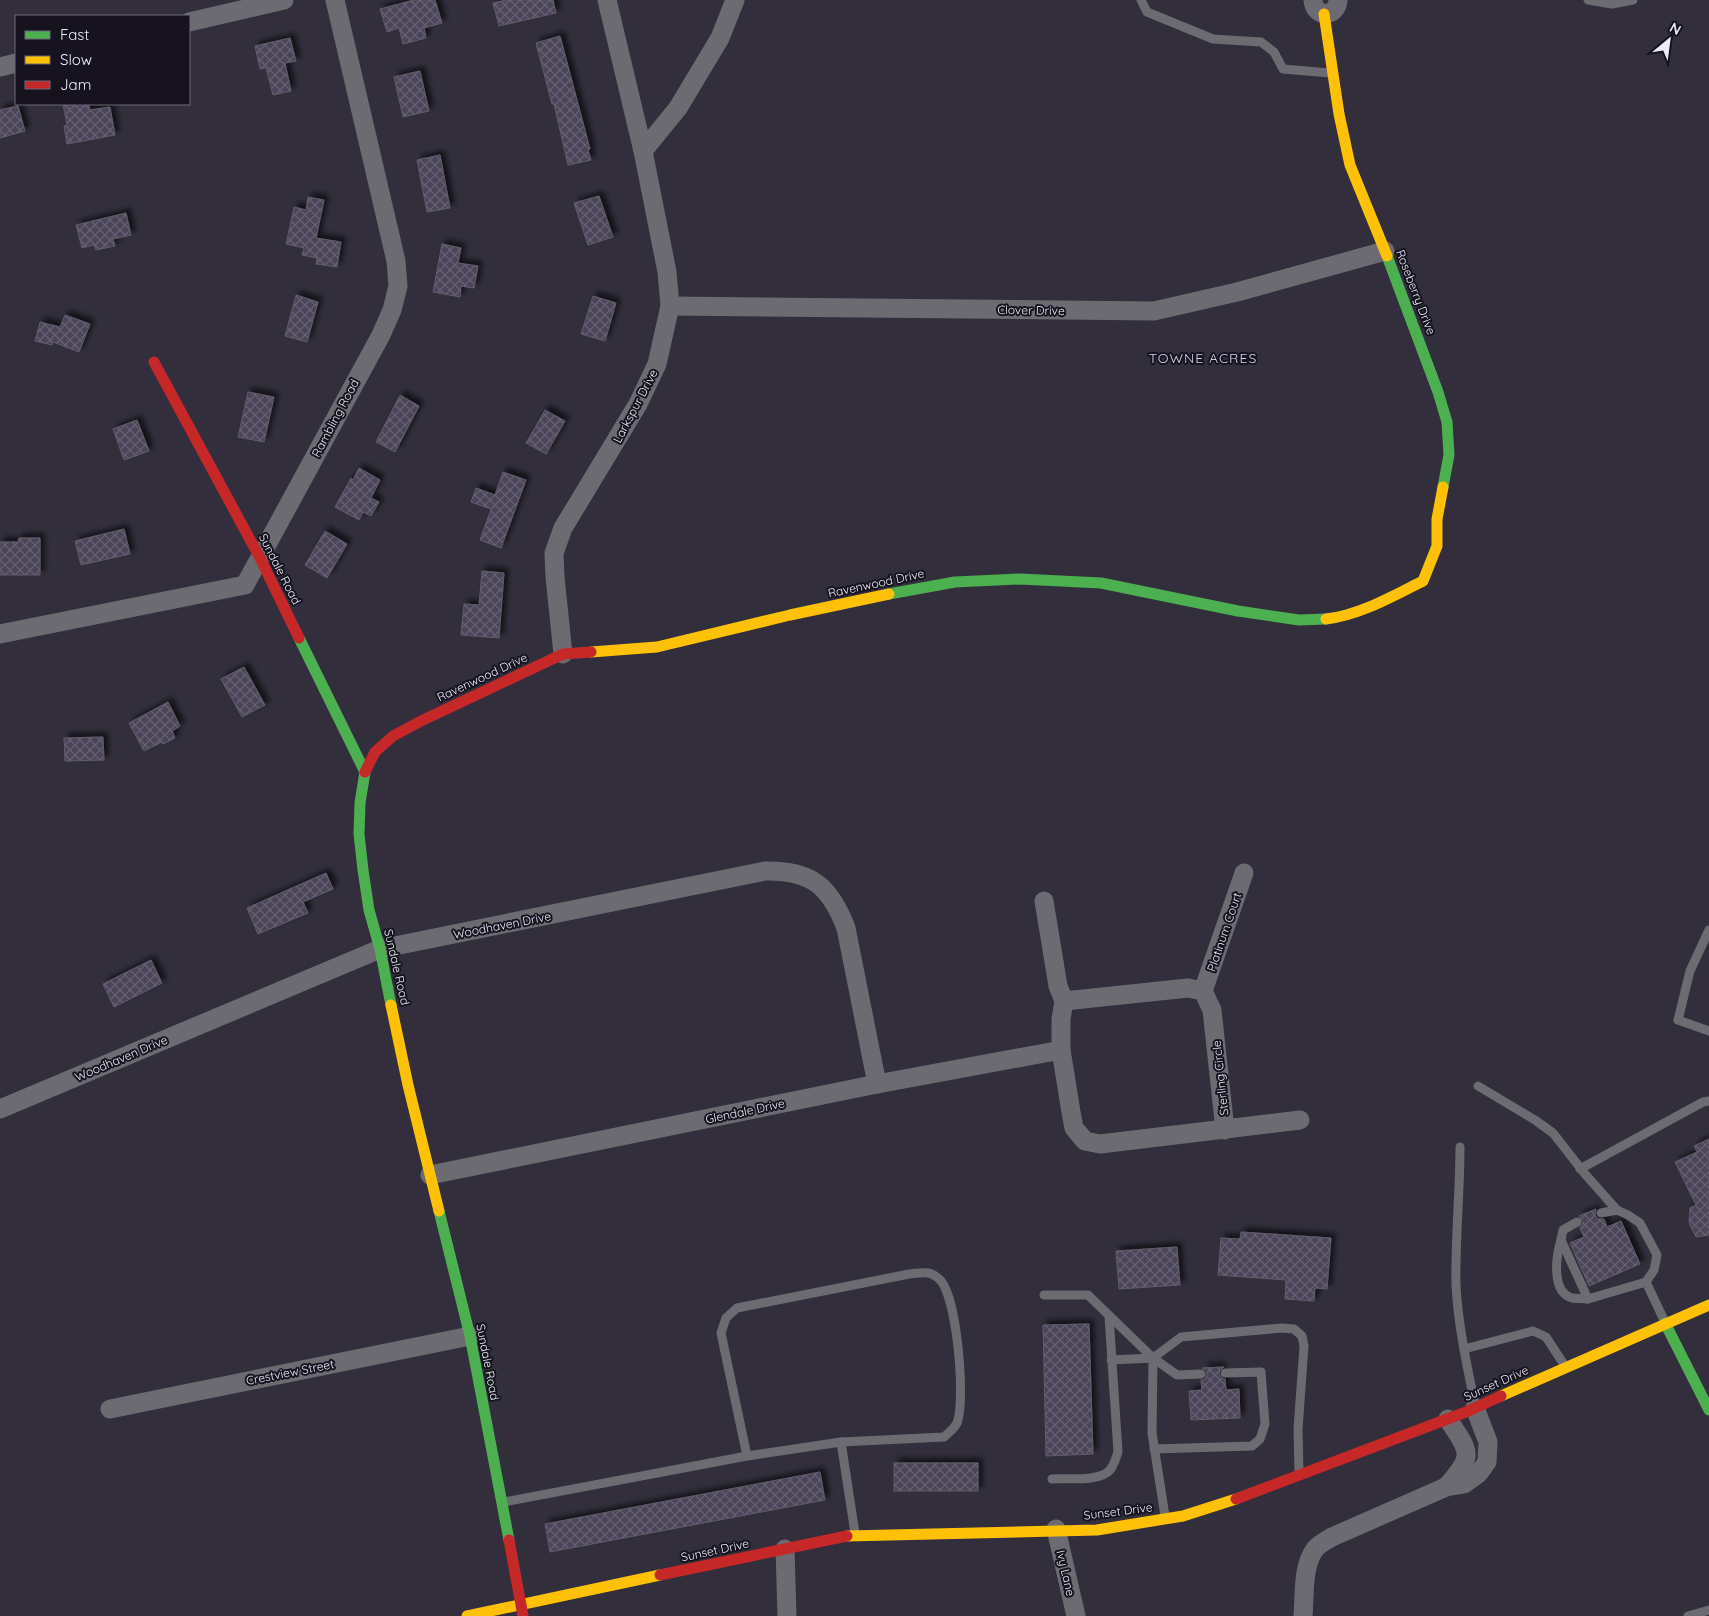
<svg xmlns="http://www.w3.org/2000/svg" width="1709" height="1616" font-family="Quicksand,sans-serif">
  <defs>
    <pattern id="building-cross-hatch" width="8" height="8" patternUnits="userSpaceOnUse" patternTransform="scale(1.25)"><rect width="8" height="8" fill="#4c455a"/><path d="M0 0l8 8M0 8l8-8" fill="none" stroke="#666073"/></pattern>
    <filter id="shadow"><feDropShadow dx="4.5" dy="-4.5" stdDeviation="2.5" flood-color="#0009"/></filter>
  </defs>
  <rect width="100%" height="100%" fill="#322e3c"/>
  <g fill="url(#building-cross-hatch)" stroke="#605d69" filter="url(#shadow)">
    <polygon points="414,0 435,0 442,23 424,28 426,38 403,44 399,28 387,32 380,9"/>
    <polygon points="506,0 553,0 556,13 499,26 493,3"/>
    <polygon points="560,36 590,149 588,150 591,160 568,165 554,104 552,104 536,43"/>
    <polygon points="290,38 296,61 285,63 291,91 273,95 266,68 260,69 255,46"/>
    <polygon points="420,71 429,111 403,117 394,77"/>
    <polygon points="63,104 89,104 90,110 110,107 115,135 67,144 64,126 67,125"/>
    <polygon points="18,106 25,131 0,138 0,110"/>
    <polygon points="440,155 450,208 427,212 417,160"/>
    <polygon points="599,196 613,237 588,245 574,203"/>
    <polygon points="308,197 324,200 316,238 341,242 337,267 316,264 317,258 302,255 304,248 286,244 294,207 306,210"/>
    <polygon points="126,213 131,235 113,239 115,246 96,250 94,245 82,248 76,225"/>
    <polygon points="442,244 461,248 458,263 478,266 474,288 461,286 460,297 433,292"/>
    <polygon points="296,295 318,302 307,342 285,336"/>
    <polygon points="593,296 616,303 605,341 581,334"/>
    <polygon points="65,315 90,324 79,352 53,342 52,345 35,341 40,322 60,327"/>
    <polygon points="248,392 274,397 264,442 238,437"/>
    <polygon points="400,395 419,406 395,452 376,442"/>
    <polygon points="545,410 565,421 546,454 526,443"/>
    <polygon points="137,420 149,451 124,460 113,429"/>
    <polygon points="359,468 380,480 371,498 379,502 371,516 363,512 359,520 335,507 351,478 353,480"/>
    <polygon points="503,472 526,480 501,548 480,540 491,509 471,502 476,488 495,495"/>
    <polygon points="124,529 130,554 81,565 75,541"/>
    <polygon points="325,531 347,544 327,578 305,565"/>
    <polygon points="19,538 40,538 40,575 0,575 0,542 18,542"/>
    <polygon points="482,571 504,573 499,638 461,635 464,604 479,605"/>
    <polygon points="244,667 265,705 242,717 221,679"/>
    <polygon points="168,702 180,726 172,731 175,738 163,744 162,742 144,751 129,723"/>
    <polygon points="103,737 104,760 65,761 64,738"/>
    <polygon points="326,873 333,889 303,902 308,913 258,934 247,908"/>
    <polygon points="151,960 162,983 114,1007 103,984"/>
    <polygon points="1709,1139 1709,1235 1696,1237 1689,1223 1690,1208 1696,1205 1675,1162 1697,1152 1694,1146"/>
    <polygon points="1596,1209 1595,1214 1596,1217 1599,1219 1604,1219 1607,1227 1621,1221 1640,1264 1589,1286 1570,1243 1584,1237 1580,1228 1583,1222 1579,1216"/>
    <polygon points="1241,1232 1331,1238 1327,1289 1315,1288 1314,1301 1285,1299 1286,1280 1218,1275 1221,1238 1240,1239"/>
    <polygon points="1177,1247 1180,1285 1119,1289 1116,1251"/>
    <polygon points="1089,1324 1093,1454 1046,1456 1043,1325"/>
    <polygon points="1224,1367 1220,1370 1219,1374 1222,1378 1225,1379 1226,1390 1239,1389 1240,1418 1191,1420 1189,1391 1202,1390 1201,1380 1205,1379 1207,1374 1206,1370 1202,1368"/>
    <rect x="894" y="1463" width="84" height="28"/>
    <polygon points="820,1472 825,1500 550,1552 545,1524"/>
  </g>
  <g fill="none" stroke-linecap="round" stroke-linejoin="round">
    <g stroke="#6d6b72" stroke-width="9">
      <polyline points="1141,0 1147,12 1213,39 1261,42 1274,52 1283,69 1330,73"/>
      <polyline points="1588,0 1612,4 1633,0"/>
      <polyline points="1709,930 1690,971 1678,1020 1709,1031"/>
      <polyline points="1478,1086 1535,1120 1553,1133 1585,1174 1617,1210"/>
      <path d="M1460,1147c0,46 -5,92 -4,138 2,40 11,81 19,120"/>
      <polyline points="1580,1169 1703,1102 1709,1101"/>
      <polyline points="1577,1222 1563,1230 1561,1240 1588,1299 1646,1282 1654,1270 1657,1255 1640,1223 1628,1215 1617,1210 1601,1213"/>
      <path d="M1561,1240c-5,16 -10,52 11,58 5,1 11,0 16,1"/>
      <polyline points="1646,1282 1664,1320"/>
      <polyline points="1044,1295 1088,1295 1153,1358 1177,1375 1201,1374"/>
      <polyline points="1464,1349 1533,1331 1546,1337 1565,1366"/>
      <polyline points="1153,1358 1152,1433 1165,1516"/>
      <polyline points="1111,1360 1153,1358 1181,1337 1282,1328 1294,1329 1302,1336 1304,1346 1298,1429 1299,1472"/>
      <polyline points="841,1442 855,1533"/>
      <polyline points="1154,1449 1252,1446 1260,1439 1265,1424 1261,1372 1225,1373"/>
      <path d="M1052,1479c15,-1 48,3 58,-9 4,-5 6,-12 8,-18l-9,-136"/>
      <path d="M504,1502l243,-46 94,-14 103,-5c4,-4 11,-9 13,-14 9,-22 0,-132 -19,-145 -9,-8 -17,-5 -29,-4l-172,34 -11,10 -5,15 26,123"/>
      <polyline points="1688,1616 1709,1610"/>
    </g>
    <g stroke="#6d6b72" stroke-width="19">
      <path d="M1313,0c1,18 24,18 25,0"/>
      <polyline points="189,22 284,0"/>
      <polyline points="0,67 16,63"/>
      <polyline points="643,151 678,108 720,38 735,0"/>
      <polyline points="670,306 1154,311 1237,292 1385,251"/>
      <polyline points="0,634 245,585 381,335 392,310 398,286 396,261 335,0"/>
      <polyline points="563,654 555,577 554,553 563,528 638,404 657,364 670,306 667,272 643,151 607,0"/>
      <polyline points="1044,901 1058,986 1064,1001 1061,1019 1061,1050 1071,1112 1074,1128 1085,1141 1100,1144 1300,1120"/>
      <polyline points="1203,991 1244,873"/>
      <polyline points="1064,1001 1188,988 1203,991 1212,1010 1225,1130"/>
      <path d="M0,1109l380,-160 385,-78c46,-1 65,15 81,57l31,156"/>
      <polyline points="430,1175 877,1084 1061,1050"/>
      <polyline points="110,1409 470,1336"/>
      <path d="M1446,1487c29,-32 24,-34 2,-68"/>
      <polyline points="1056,1529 1076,1616"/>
      <polyline points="785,1549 787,1616"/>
      <path d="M1303,1616c2,-22 -1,-49 12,-67 4,-5 12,-9 17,-12l114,-50 18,-3 15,-11 8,-11 1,-20 -13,-34"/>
    </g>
    <g stroke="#4caf50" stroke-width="11">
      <polyline points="1387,256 1438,392 1447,422 1449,455 1443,487"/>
      <polyline points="889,594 955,582 1020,579 1101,583 1238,611 1299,620 1326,619"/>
      <polyline points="299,638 365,772 360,803 359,834 363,870 369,910 380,949 391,1005"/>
      <polyline points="439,1211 470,1336 509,1540"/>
      <polyline points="1665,1323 1709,1410"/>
    </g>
    <g stroke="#ffc107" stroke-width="11">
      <polyline points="1324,14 1339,114 1350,165 1387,256"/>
      <path d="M1326,619c34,-4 67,-23 97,-38l14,-35v-27l6,-32"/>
      <polyline points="591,652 657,647 790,615 889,594"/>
      <polyline points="391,1005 408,1085 439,1211"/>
      <polyline points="1501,1396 1709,1305"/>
      <polyline points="847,1536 1097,1530 1183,1516 1236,1499"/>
      <polyline points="467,1616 660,1575"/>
    </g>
    <g stroke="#c62828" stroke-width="11">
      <polyline points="154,362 260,558 299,638"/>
      <polyline points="365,772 375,752 393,736 421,721 563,654 591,652"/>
      <polyline points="1236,1499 1466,1412 1501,1396"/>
      <polyline points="509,1540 523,1616"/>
      <polyline points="660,1575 847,1536"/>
    </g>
  </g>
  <g text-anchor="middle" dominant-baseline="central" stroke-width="4" stroke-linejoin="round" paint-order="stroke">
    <g font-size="12" fill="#edeafb" stroke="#16131f">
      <text transform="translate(1416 292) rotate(69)">Roseberry Drive</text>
      <text transform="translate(1031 310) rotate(1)">Clover Drive</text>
      <text transform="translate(635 406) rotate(-62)">Larkspur Drive</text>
      <text transform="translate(335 418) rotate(-62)">Rambling Road</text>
      <text transform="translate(280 569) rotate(63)">Sundale Road</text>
      <text transform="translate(876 583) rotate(-12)">Ravenwood Drive</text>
      <text transform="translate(482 677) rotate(-25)">Ravenwood Drive</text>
      <text transform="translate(502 925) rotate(-11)">Woodhaven Drive</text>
      <text transform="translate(1224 932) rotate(-71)">Platinum Court</text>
      <text transform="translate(397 967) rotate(77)">Sundale Road</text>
      <text transform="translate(121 1058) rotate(-23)">Woodhaven Drive</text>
      <text transform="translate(1220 1078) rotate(-96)">Sterling Circle</text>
      <text transform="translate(745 1111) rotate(-12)">Glendale Drive</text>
      <text transform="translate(488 1362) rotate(79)">Sundale Road</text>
      <text transform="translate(290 1372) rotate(-11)">Crestview Street</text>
      <text transform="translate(1496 1383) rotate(-24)">Sunset Drive</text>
      <text transform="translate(1118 1511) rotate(-7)">Sunset Drive</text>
      <text transform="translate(715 1550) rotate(-12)">Sunset Drive</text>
      <text transform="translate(1066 1573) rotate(77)">Ivy Lane</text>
    </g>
    <g font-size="14" letter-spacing="1" fill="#d8d1f2" stroke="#16131f">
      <text x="1203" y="358">TOWNE ACRES</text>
    </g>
  </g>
  <rect x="15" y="15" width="175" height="90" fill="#16131f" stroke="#6c6977"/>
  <rect x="25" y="31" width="25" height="8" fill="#4caf50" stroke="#6c6977"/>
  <text x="60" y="40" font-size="15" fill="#edeafb">Fast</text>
  <rect x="25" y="56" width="25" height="8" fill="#ffc107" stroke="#6c6977"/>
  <text x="60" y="65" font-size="15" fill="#edeafb">Slow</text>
  <rect x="25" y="81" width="25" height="8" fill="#c62828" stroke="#6c6977"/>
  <text x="60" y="90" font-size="15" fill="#edeafb">Jam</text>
  <g transform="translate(1669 40) rotate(29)" stroke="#16131f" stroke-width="4" paint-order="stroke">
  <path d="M0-4L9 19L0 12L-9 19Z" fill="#edeafb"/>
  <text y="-8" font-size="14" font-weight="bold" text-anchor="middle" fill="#edeafb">N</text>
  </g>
</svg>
